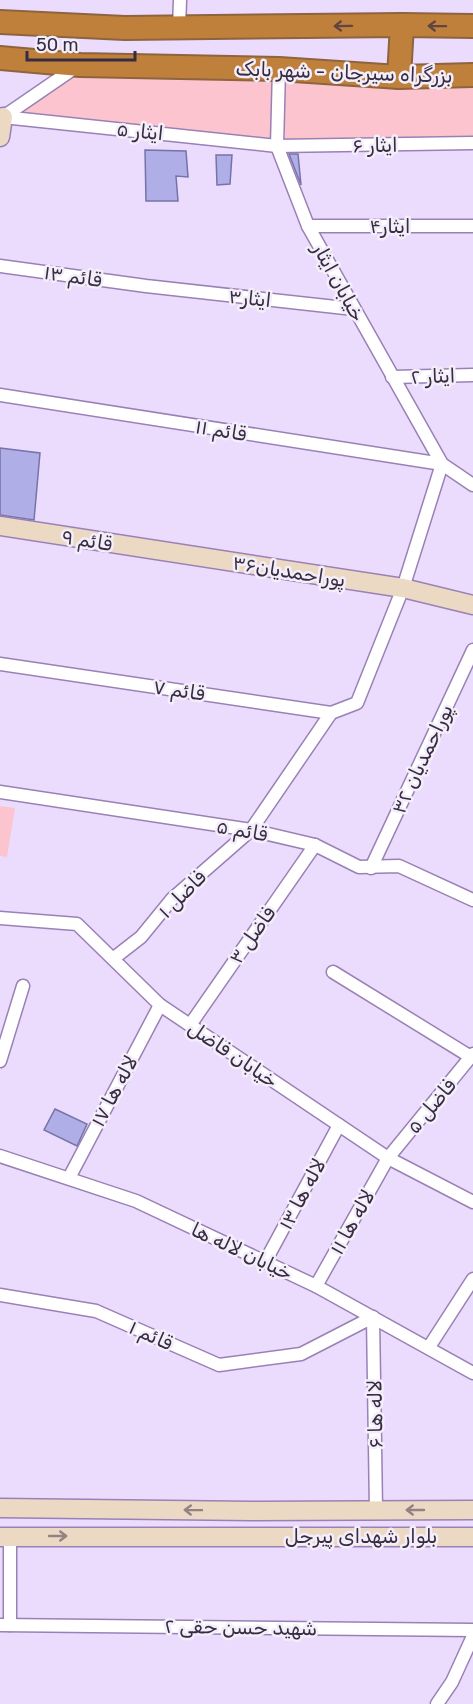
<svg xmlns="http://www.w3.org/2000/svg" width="473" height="1704" font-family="Rubik,'Noto Sans Arabic',sans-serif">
  <rect width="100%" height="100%" fill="#ebdcfe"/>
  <g fill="#fcc4ce">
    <polygon points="81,70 275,76 272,141 18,111"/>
    <polygon points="285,75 473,77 473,138 285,139"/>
    <polygon points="0,806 15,808 7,857 0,856"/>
  </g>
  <g fill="#b0aee7" stroke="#7673a8" stroke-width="1.5">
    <polygon points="145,150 186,151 188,177 176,176 178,201 146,201"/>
    <polygon points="289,154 298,154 301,185"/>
    <polygon points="216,155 232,155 230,184 217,185"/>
    <polygon points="0,448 40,453 34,520 0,515"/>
    <polygon points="55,1109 87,1124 77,1146 44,1130"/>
  </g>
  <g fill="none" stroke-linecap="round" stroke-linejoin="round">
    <defs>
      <g id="street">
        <polyline points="179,28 180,0"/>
        <polyline points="279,69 277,146 308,226 442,464 473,485"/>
        <polyline points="3,117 277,146 473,143"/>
        <polyline points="3,117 76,67"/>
        <polyline points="308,226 473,226"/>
        <polyline points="0,266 146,286 354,309"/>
        <polyline points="392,377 473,375"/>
        <polyline points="0,395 442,464 403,588 357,703 331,713 0,664"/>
        <polyline points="0,792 251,830 315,845 359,867 399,866 473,900"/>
        <polyline points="371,868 473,650"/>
        <polyline points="0,918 77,924 160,1005 388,1158 473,1202"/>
        <polyline points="114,958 141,937 172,899 251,830 331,713"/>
        <polyline points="333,972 471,1057"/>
        <polyline points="190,1025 315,845"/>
        <polyline points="0,1061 23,986"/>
        <polyline points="0,1156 136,1201 316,1286 473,1373"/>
        <polyline points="69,1178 160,1005"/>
        <polyline points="265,1262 339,1125"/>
        <polyline points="316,1286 388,1158 473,1054"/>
        <polyline points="0,1295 96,1311 219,1365 301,1354 373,1317 376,1510"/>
        <polyline points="429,1347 473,1279"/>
        <polyline points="0,1625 473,1630"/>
        <polyline points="10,1625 10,1536"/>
        <polyline points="437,1704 452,1682 473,1636"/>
      </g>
      <g id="secondary">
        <polyline points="0,137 3,117"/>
        <polyline points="0,526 403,588 473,605"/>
        <polyline points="0,1508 252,1511 473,1510"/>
        <polyline points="0,1537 473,1537"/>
      </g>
      <g id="highway">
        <polyline points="0,22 125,28 402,25 473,26"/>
        <polyline points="0,58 80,65 279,69 399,77 473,75"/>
        <polyline points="399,77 402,25"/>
      </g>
    </defs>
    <use href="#street" stroke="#9981b5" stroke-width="15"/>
    <use href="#secondary" stroke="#9981b5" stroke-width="21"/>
    <use href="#highway" stroke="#8f633d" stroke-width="26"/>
    <use href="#street" stroke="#fff" stroke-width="12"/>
    <use href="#secondary" stroke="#ecd9c4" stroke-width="18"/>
    <use href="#highway" stroke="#bf803b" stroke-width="22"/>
  </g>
  <defs><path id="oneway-shaft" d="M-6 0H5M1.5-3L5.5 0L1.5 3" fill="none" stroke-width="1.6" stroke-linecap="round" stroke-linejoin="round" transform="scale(1.5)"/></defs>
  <g stroke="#604540">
    <use href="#oneway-shaft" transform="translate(343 26) rotate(179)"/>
    <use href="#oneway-shaft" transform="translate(437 26) rotate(-179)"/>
  </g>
  <g stroke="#928283">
    <use href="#oneway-shaft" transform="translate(193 1510) rotate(-179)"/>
    <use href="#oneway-shaft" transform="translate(415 1510) rotate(-180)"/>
    <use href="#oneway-shaft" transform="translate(58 1536)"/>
  </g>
  <g text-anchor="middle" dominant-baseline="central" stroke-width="5" stroke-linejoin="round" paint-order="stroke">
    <g font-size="20" fill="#372c42" stroke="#f3eef9">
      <text transform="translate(344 72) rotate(2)">بزرگراه سیرجان - شهر بابک</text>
      <text transform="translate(140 131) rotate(6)">ایثار ۵</text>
      <text transform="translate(375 145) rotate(-1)">ایثار ۶</text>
      <text x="390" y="226">ایثار۴</text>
      <text transform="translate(73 276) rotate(8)">قائم ۱۳</text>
      <text transform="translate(339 282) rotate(61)">خیابان ایثار</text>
      <text transform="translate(250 298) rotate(6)">ایثار۳</text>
      <text transform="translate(433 376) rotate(-2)">ایثار ۲</text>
      <text transform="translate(221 430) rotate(9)">قائم ۱۱</text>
      <text transform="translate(87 540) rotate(9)">قائم ۹</text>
      <text transform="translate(289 571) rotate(9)">پوراحمدیان۳۶</text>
      <text transform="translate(179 690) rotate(8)">قائم ۷</text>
      <text transform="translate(422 759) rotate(-65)">پوراحمدیان ۳۲</text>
      <text transform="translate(242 830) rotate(10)">قائم ۵</text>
      <text transform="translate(182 894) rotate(-45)">فاضل ۱</text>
      <text transform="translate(252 935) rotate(-55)">فاضل ۳</text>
      <text transform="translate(233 1054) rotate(34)">خیابان فاضل</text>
      <text transform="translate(114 1091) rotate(-62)">لاله ها ۱۷</text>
      <text transform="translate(431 1106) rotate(-50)">فاضل ۵</text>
      <text transform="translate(302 1194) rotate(-62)">لاله ها ۱۳</text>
      <text transform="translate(352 1222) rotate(-61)">لاله ها ۱۱</text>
      <text transform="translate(242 1251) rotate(25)">خیابان لاله ها</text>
      <text transform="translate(151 1335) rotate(24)">قائم ۱</text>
      <text transform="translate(375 1414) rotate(-91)">لاله ها ۶</text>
      <text x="361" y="1536">بلوار شهدای پیرجل</text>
      <text transform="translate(241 1627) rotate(1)">شهید حسن حقی ۲</text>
    </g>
  </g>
  <path d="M27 51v9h108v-9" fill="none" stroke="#372c42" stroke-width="3"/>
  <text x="36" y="51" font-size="18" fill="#372c42" stroke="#f3eef9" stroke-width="4.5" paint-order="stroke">50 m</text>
</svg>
